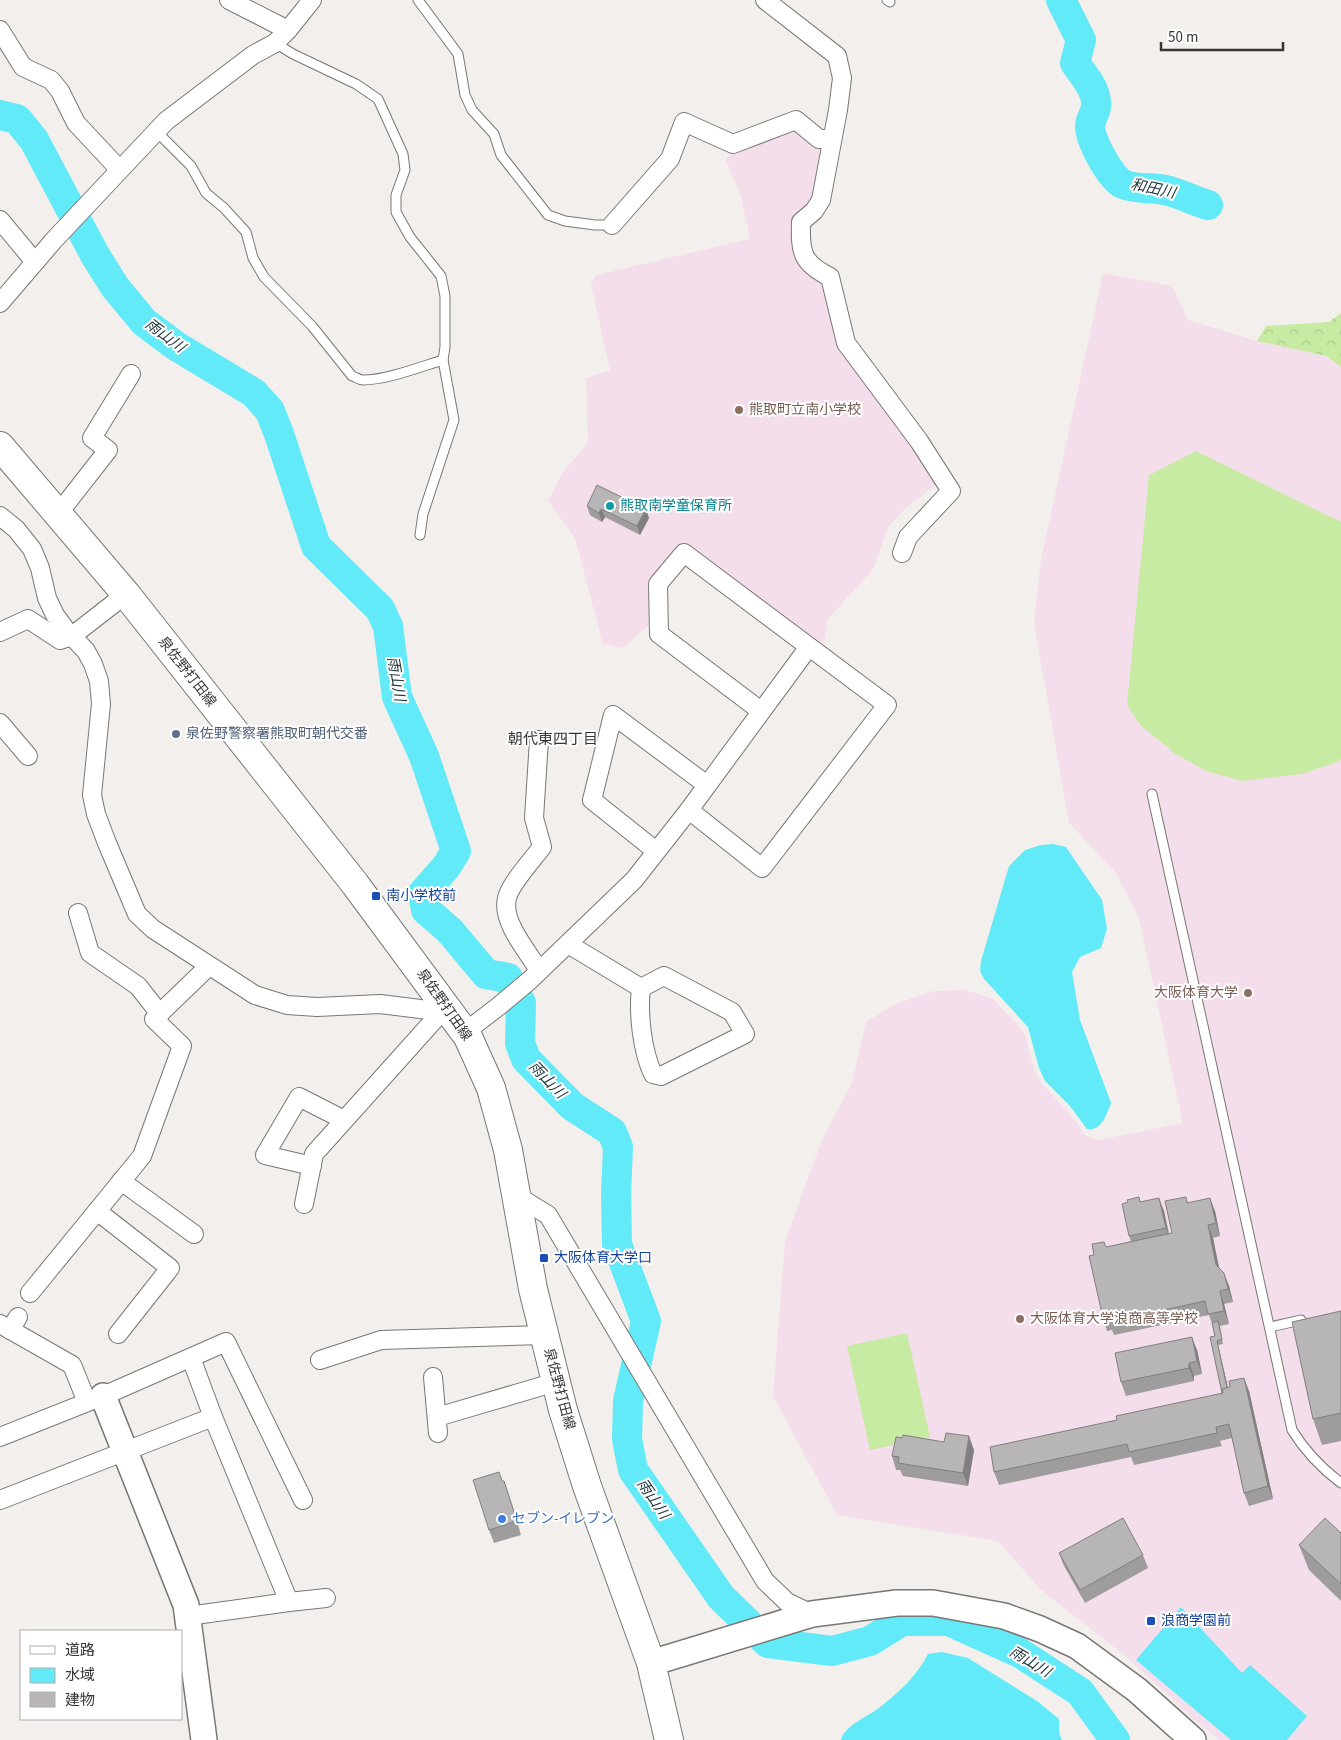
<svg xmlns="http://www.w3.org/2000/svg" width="1341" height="1740" font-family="'Source Sans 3','Noto Sans JP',sans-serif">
  <defs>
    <pattern id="forest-crowns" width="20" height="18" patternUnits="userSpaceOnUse" patternTransform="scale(1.25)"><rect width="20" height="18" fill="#c7eba2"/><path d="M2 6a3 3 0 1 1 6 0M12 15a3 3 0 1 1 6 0" fill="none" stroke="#acca8c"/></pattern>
  </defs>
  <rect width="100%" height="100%" fill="#f2efec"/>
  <g fill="#f5deeb">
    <polygon points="793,129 822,148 816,196 808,211 792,224 795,244 824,282 840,343 939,482 906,508 888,527 874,568 828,619 823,648 684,542 651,579 649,625 623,648 603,644 575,538 548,501 563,472 588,443 586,378 610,370 591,284 596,275 750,239 741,196 725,158"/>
    <polygon points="1103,273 1172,286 1188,320 1257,341 1326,356 1341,367 1341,1740 1220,1740 1199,1724 1129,1659 1040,1589 998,1541 837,1515 773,1396 785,1241 822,1140 852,1083 866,1022 895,1004 934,991 966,990 993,999 1024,1032 1035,1071 1042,1084 1067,1110 1086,1136 1099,1140 1183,1123 1139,918 1116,873 1069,823 1034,623 1041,560"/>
  </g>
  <polygon fill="url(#forest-crowns)" points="1341,313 1341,367 1326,356 1257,341 1266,326 1329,322"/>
  <g fill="#c7eba2">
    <polygon points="1196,451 1341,522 1341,759 1337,762 1302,774 1242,781 1206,771 1177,755 1141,726 1127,705 1149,475"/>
    <polygon points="907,1333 930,1437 870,1450 847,1346"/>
  </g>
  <g fill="#62eaf8">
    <path d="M1053,844l13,3 36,53 5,29 -6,19 -21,9 -8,15 8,48 31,83c-4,11 -10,29 -24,26l-17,-23 -25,-25 -6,-13 -11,-41 -44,-48 -4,-8 1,-10 28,-95 16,-16 16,-5z"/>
    <polygon points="1181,1607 1242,1673 1250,1665 1307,1716 1287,1740 1231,1740 1136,1660"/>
    <path d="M942,1652l26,6 69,43 22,18v14l3,7h-221c3,-14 26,-23 38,-32 18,-14 39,-33 49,-54z"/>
  </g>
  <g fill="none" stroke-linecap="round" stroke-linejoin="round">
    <g stroke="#62eaf8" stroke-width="30">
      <path d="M1061,0l20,40 -6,23c8,12 23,27 21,44 -1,6 -5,12 -6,18 -1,14 21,54 33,59 13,6 28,3 42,6 15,3 28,11 43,15"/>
      <polyline points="0,115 17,119 34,140 95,255 115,287 144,322 176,346 254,393 270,411 279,434 316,546 380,609 388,626 397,697 424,756 456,851 446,867 423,893 426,910 450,931 486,974 508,978 521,1003 520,1043 526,1059 572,1106 612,1132 618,1147 616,1193 617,1244 646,1321 628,1401 627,1439 633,1470 721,1597 768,1643 832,1651 870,1641 902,1621 949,1621 1020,1653 1080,1692 1115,1740"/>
    </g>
    <defs>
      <g id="lane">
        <polyline points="418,0 458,54 465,95 472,110 494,134 501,155 548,215 565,221 595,225 612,225"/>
        <polyline points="887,0 890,2"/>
        <polyline points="275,43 293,54 356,84 378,99 403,154 405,170 396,195 396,212 410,237 441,276 445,296 445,347 443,360 454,420 423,514 420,535"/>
        <path d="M156,131l35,35 15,27 18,15 22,24 7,26 11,19 48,49 40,50c4,1 7,4 11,4 23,0 57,-13 80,-20"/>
        <path d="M1152,794l140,636c13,21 29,38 49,53"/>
        <polyline points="1270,1327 1301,1320"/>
      </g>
      <g id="street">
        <polyline points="229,0 288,30"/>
        <path d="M765,0l72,56 5,22 -4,32 -17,90 -7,11 -13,11c-1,31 1,41 29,55l16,66 73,98 32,50 -43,46 -6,16"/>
        <polyline points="0,30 23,67 51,80 60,91 76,123 119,169"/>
        <polyline points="0,220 35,262"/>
        <polyline points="612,225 670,159 684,122 733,144 796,120 819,139 832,139"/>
        <polyline points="0,303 54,240 166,121 253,55 275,43 288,30 312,0"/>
        <polyline points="58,514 108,450 92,438 131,374"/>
        <polyline points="0,516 16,529 32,549 40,568 47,598 55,615 66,630 86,651 93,664 99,681 101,704 92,795 96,814 107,843 137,914 153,929 255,995 287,1005 317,1007 380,1004 428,1010 449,1009"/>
        <polyline points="0,632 28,619 60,640 72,636 126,594"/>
        <polyline points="0,723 28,756"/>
        <path d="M539,740l-5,78 8,29c-9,12 -32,37 -35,51 -6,23 20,53 32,72"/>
        <polyline points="689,810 762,868 887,705 684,553 658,584 659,634 761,711"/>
        <polyline points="656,851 592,800 613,715 707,785"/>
        <polyline points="78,913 90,953 138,986 160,1014"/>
        <path d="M568,944l73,44c-3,25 1,63 12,86l8,2 84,-42 -13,-22 -68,-36 -23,12"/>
        <polyline points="465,1032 499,1006 530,980 634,880 689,810 808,648"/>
        <polyline points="312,1166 265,1155 299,1097 344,1120"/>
        <polyline points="121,1181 194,1234"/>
        <polyline points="517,1196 548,1215 765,1581 787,1602 812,1614"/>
        <polyline points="304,1204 314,1154 444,1009"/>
        <polyline points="97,1211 170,1268 118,1334"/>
        <polyline points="30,1293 142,1156 182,1046 154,1019 209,966"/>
        <polyline points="0,1324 72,1365 87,1402"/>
        <polyline points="10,1330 18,1317"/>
        <polyline points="191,1358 213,1417 289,1602"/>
        <polyline points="320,1360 381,1340 544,1335"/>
        <polyline points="433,1377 438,1433"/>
        <polyline points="437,1417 556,1382"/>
        <polyline points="0,1437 103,1396 226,1342 303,1500"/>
        <polyline points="0,1500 213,1417"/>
        <polyline points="188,1616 289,1602 326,1598"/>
      </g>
      <g id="secondary">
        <polyline points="103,1396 186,1605 204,1740"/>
        <polyline points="651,1663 812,1614 897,1603 933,1603 1004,1616 1040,1629 1077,1646 1137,1690 1193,1740"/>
      </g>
      <polyline id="primary" points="0,446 126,594 355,884 468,1037 491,1088 508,1150 533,1289 563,1410 587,1486 651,1663 669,1740"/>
    </defs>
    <use href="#lane" stroke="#797774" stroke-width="11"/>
    <use href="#street" stroke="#797774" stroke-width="20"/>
    <use href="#secondary" stroke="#797774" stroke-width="28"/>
    <use href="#primary" stroke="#797774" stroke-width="30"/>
    <use href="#lane" stroke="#fff" stroke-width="9"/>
    <use href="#street" stroke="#fff" stroke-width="18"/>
    <use href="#secondary" stroke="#fff" stroke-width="25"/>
    <use href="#primary" stroke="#fff" stroke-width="28"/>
  </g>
  <g fill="#9e9c9d">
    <polygon points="587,506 649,518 640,535 605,517 602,522 590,515"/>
    <polygon points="1139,1197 1140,1202 1164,1211 1169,1233 1172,1233 1186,1197 1188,1203 1215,1211 1220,1236 1213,1238 1219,1267 1229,1286 1233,1302 1224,1304 1229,1324 1220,1326 1223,1344 1218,1345 1228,1388 1249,1391 1273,1499 1249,1506 1244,1493 1232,1438 1220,1441 1222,1446 1134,1465 1131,1457 999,1485 994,1472 1117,1420 1222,1393 1215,1336 1212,1323 1209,1315 1114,1335 1112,1330 1107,1331 1103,1318 1094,1255 1131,1241 1129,1236 1128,1202"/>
    <polygon points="1341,1311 1341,1441 1322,1445 1313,1419"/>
    <polygon points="1197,1350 1202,1374 1194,1376 1194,1381 1126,1396 1121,1382"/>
    <polygon points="974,1450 968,1486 903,1476 900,1470 896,1470 892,1456"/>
    <polygon points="502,1481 504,1481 508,1494 521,1535 494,1543 489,1530"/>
    <polygon points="1341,1533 1341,1601 1309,1570 1299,1545"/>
    <polygon points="1059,1553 1143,1555 1148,1568 1085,1603 1064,1566"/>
  </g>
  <g fill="#817f80">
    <polygon points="601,509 605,517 602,522 599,513"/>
    <polygon points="646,509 649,518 640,535 637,526"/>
    <polygon points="1159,1198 1164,1211 1170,1242 1166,1228"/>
    <polygon points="1210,1198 1215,1211 1220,1236 1216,1223"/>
    <polygon points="1208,1225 1213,1238 1221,1278 1216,1265"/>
    <polygon points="1224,1273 1229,1286 1233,1302 1228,1289"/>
    <polygon points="1220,1291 1224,1304 1229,1324 1224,1311"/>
    <polygon points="1192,1337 1197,1350 1202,1374 1197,1361"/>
    <polygon points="1217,1341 1218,1345 1231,1401 1229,1397"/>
    <polygon points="1189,1363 1194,1376 1194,1381 1189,1368"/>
    <polygon points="1244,1378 1249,1391 1273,1499 1268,1486"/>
    <polygon points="969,1436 974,1450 968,1486 963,1473"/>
    <polygon points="504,1481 508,1494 521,1535 517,1521"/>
  </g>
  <g fill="#b8b5b7" stroke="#817f80">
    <polygon points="597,485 646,509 637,526 601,509 599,513 587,506"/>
    <polygon points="1139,1197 1140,1202 1159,1198 1166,1228 1129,1236 1122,1204 1128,1202 1127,1200"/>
    <polygon points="1186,1197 1187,1203 1210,1198 1216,1223 1208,1225 1216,1265 1224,1273 1228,1289 1220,1291 1224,1311 1208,1314 1205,1301 1109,1322 1108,1316 1103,1318 1089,1256 1094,1255 1092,1244 1104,1242 1106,1247 1172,1233 1165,1201"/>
    <polygon points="1341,1311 1341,1413 1313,1419 1292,1322"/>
    <polygon points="1218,1321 1222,1339 1217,1341 1227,1388 1222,1389 1223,1393 1222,1393 1210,1337 1215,1336 1212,1323"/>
    <polygon points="1192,1337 1197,1361 1189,1363 1189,1368 1121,1382 1115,1353"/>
    <polygon points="1244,1378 1268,1486 1244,1493 1229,1424 1216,1427 1217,1433 1129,1452 1127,1444 994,1472 990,1447 1117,1420 1116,1416 1223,1393 1222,1389 1230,1387 1229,1381"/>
    <polygon points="946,1433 969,1436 963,1473 898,1463 899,1457 892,1456 896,1437 902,1438 903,1435 944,1442"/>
    <polygon points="499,1472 502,1481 504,1481 517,1521 489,1530 473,1480"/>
    <polygon points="1123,1518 1143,1555 1080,1590 1059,1553"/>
    <polygon points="1325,1518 1341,1533 1341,1584 1299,1545"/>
  </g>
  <g fill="#8d6e63" stroke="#fff" stroke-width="2">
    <circle cx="739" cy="410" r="5"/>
    <circle cx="1248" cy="993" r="5"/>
    <circle cx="1020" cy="1319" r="5"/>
  </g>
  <circle fill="#0f9aa8" stroke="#fff" stroke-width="2" cx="610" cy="506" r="5"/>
  <circle fill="#5c6f8a" stroke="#fff" stroke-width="2" cx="176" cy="734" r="5"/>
  <g fill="#1a4fb4" stroke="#fff" stroke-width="2">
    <rect x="371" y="891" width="10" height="10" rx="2.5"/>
    <rect x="539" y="1253" width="10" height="10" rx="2.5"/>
    <rect x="1146" y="1616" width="10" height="10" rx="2.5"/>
  </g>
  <circle fill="#3f7fe0" stroke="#fff" stroke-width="2" cx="502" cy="1519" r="5"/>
  <g text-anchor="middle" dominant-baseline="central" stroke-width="4" stroke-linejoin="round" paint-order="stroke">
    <g font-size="14" fill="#785e54" stroke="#fff" text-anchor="start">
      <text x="749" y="410">熊取町立南小学校</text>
      <text x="1238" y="993" text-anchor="end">大阪体育大学</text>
      <text x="1030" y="1319">大阪体育大学浪商高等学校</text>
    </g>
    <g font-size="14" fill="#0d838f" stroke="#fff" text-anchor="start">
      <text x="620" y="506">熊取南学童保育所</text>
    </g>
    <g font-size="14" fill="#373635" stroke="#fff">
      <text transform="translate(187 672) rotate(52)">泉佐野打田線</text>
      <text transform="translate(444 1005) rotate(55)">泉佐野打田線</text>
      <text transform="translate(559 1389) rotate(75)">泉佐野打田線</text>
    </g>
    <g font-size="14" fill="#4e5e75" stroke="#fff" text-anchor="start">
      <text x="186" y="734">泉佐野警察署熊取町朝代交番</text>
    </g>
    <g font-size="14" fill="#164399" stroke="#fff" text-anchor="start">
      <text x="386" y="896">南小学校前</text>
      <text x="554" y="1258">大阪体育大学口</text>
      <text x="1161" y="1621">浪商学園前</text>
    </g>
    <g font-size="14" fill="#366cbe" stroke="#fff" text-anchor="start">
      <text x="512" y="1519">セブン-イレブン</text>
    </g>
    <g font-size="15" font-style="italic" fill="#243b3e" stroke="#fff">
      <text transform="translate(1153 189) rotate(12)">和田川</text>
      <text transform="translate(165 336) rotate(37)">雨山川</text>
      <text transform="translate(396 679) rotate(80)">雨山川</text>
      <text transform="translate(547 1080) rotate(46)">雨山川</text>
      <text transform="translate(653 1499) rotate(55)">雨山川</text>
      <text transform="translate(1030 1662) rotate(31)">雨山川</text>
    </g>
    <g font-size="15" fill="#373635" stroke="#fff">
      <text x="553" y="739">朝代東四丁目</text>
    </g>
  </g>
  <rect x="20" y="1630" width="162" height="90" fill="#ffffff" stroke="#afafae"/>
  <rect x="30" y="1646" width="25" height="8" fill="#ffffff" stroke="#afafae"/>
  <text x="65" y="1655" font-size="15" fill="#373635">道路</text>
  <rect x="30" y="1668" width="25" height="15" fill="#62eaf8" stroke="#afafae"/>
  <text x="65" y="1680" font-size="15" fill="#373635">水域</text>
  <rect x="30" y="1692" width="25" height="15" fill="#b8b5b7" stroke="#afafae"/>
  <text x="65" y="1705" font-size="15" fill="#373635">建物</text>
  <path d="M1161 42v8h122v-8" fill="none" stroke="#373635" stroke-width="2.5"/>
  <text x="1168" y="42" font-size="15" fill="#373635" stroke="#ffffff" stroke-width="4" paint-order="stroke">50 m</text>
</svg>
